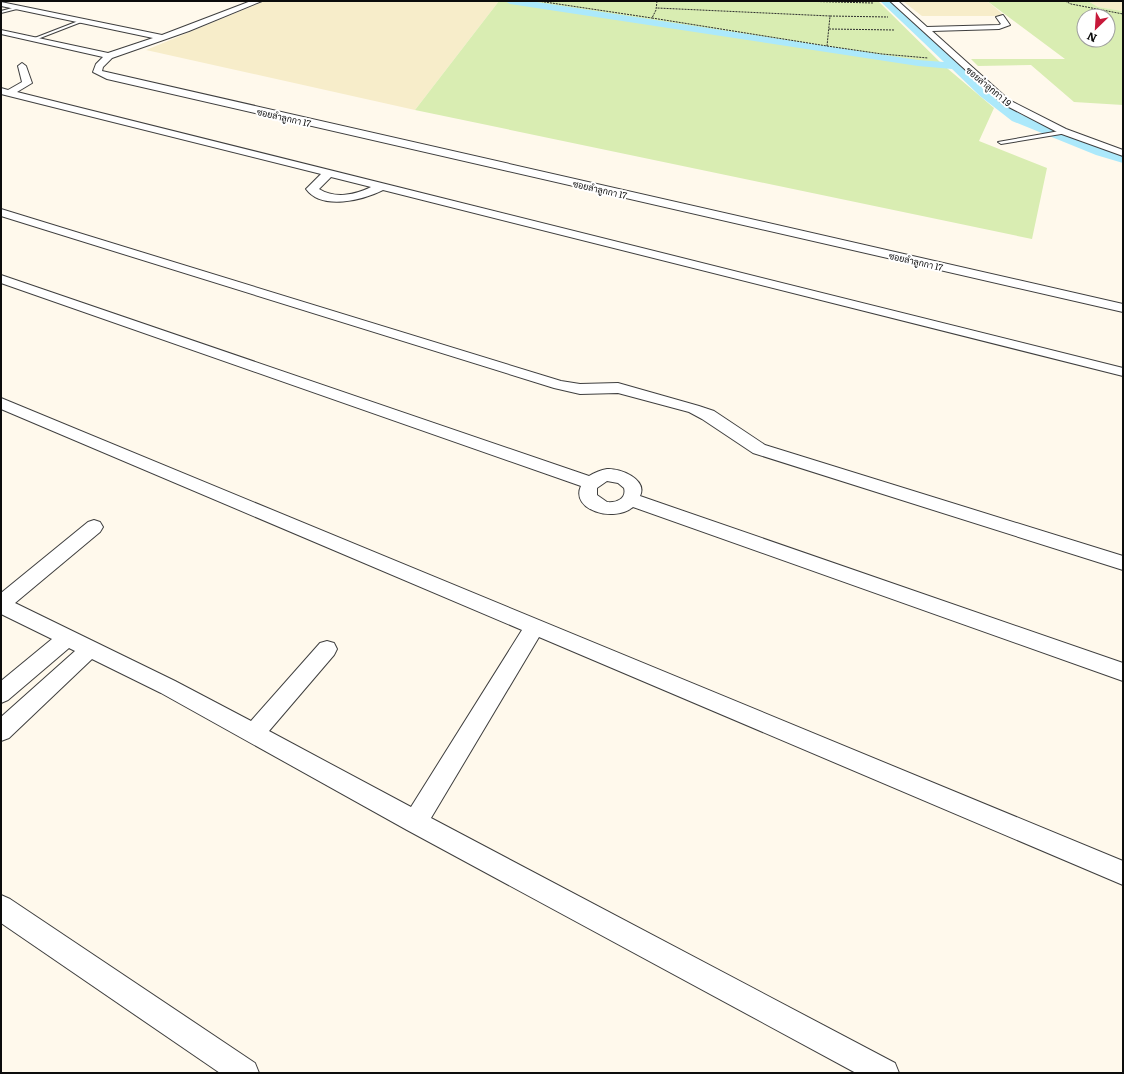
<svg xmlns="http://www.w3.org/2000/svg" width="1124" height="1074" font-family="Literata,Sarabun,serif">
  <rect width="100%" height="100%" fill="#fff9ec"/>
  <g fill="#f7edca">
    <polygon points="265,1 499,1 415,110 146,50"/>
    <polygon points="987,1 1005,16 922,16 904,2"/>
    <polygon points="1088,1 1123,1 1123,11 1098,7"/>
  </g>
  <g fill="#d9edb2" fill-rule="evenodd">
    <polygon points="499,1 878,1 941,63 994,108 979,141 1047,168 1032,239 415,110"/>
    <path d="M987,1h101l10,6 25,4v94l-49,-3 -43,-37 -53,1 -7,-7h94zM1084,16h24v24h-24z"/>
  </g>
  <g fill="none" stroke-linecap="round" stroke-linejoin="round">
    <polygon fill="#ace9fb" fill-rule="evenodd" points="505,1 530,1 918,60 944,62 880,1 891,1 988,90 1022,115 1123,154 1123,163 1096,155 1012,121 980,96 952,69 918,66 510,4"/>
    <defs>
      <g id="lane">
        <polygon points="16,7 17,9 1,13 1,11"/>
        <polygon points="81,20 84,21 35,40 32,39"/>
        <polygon points="1065,130 1067,131 1067,133 1001,144 998,142"/>
      </g>
      <g id="street">
        <polygon points="251,1 262,1 189,31 112,58 103,67 102,71 1123,304 1123,312 107,79 93,72 96,64 103,57 1,34 1,30 108,53 153,38 1,6 1,2 162,35"/>
        <polygon points="890,1 898,1 927,27 999,25 1001,24 996,17 1003,15 1010,25 999,29 932,31 1009,100 1066,129 1123,150 1123,156 1059,133 1003,104"/>
        <path d="M22,63l4,3 6,17 -15,9 1106,276v8l-740,-186c-20,10 -61,21 -77,-1l15,-15 -320,-80v-6l7,2 14,-8 -4,-16zM331,177l40,10c-16,8 -36,12 -52,2z"/>
        <polygon points="1,209 561,381 580,384 618,383 699,406 714,411 765,445 1123,556 1123,570 753,453 702,419 689,412 618,393 580,394 554,388 1,216"/>
        <path d="M1,275l588,201c5,-3 12,-6 18,-7 13,-1 41,10 33,27l483,167v18l-490,-174c-19,16 -63,3 -52,-21l-580,-203zM607,481l11,2 6,5c3,11 -8,15 -17,14l-10,-7v-7z"/>
        <polygon points="1,398 1123,861 1123,885 539,637 431,818 895,1063 899,1073 856,1073 407,830 161,693 92,659 9,738 1,741 1,717 75,651 69,648 8,700 1,703 1,681 52,639 1,614 1,593 88,522 94,520 100,522 103,527 100,532 15,603 175,681 251,721 320,643 327,641 334,643 337,649 334,655 269,731 411,807 522,630 1,409"/>
        <polygon points="1,895 10,899 255,1063 259,1073 220,1073 1,923"/>
      </g>
    </defs>
    <use href="#lane" stroke="#3f3f3f" stroke-width="2"/>
    <use href="#street" stroke="#3f3f3f" stroke-width="2"/>
    <g stroke="#2e2e2e" stroke-width="1" stroke-dasharray="2 1" stroke-linecap="butt">
      <polyline points="538,1 652,18"/>
      <polyline points="657,1 656,10 652,18 827,46 830,16 657,8"/>
      <polyline points="799,1 873,3"/>
      <polyline points="1065,1 1071,4 1123,14"/>
      <polyline points="830,16 888,17"/>
      <polyline points="829,29 895,30"/>
      <polyline points="827,46 882,54 928,58"/>
    </g>
    <use href="#lane" fill="#fff" fill-rule="evenodd"/>
    <use href="#street" fill="#fff" fill-rule="evenodd"/>
  </g>
  <g text-anchor="middle" dominant-baseline="central" stroke-width="4" stroke-linejoin="round" paint-order="stroke">
    <g font-size="9" fill="#0c0c0c" stroke="#fff">
      <text transform="translate(989 86) rotate(40)">ซอยลำลูกกา 19</text>
      <text transform="translate(284 117) rotate(13)">ซอยลำลูกกา 17</text>
      <text transform="translate(600 189) rotate(13)">ซอยลำลูกกา 17</text>
      <text transform="translate(916 261) rotate(13)">ซอยลำลูกกา 17</text>
    </g>
  </g>
  <rect width="1124" height="1074" fill="none" stroke="#0c0c0c" stroke-width="4"/>
  <g transform="translate(1096 28) rotate(205)"><circle r="19" fill="#ffffff" stroke="#9e9e9e"/>
  <path d="M0-3L7 15L0 10L-7 15Z" fill="#c7193a"/>
  <text y="-6" font-size="11" font-weight="bold" text-anchor="middle" fill="#0c0c0c">N</text>
  </g>
</svg>
